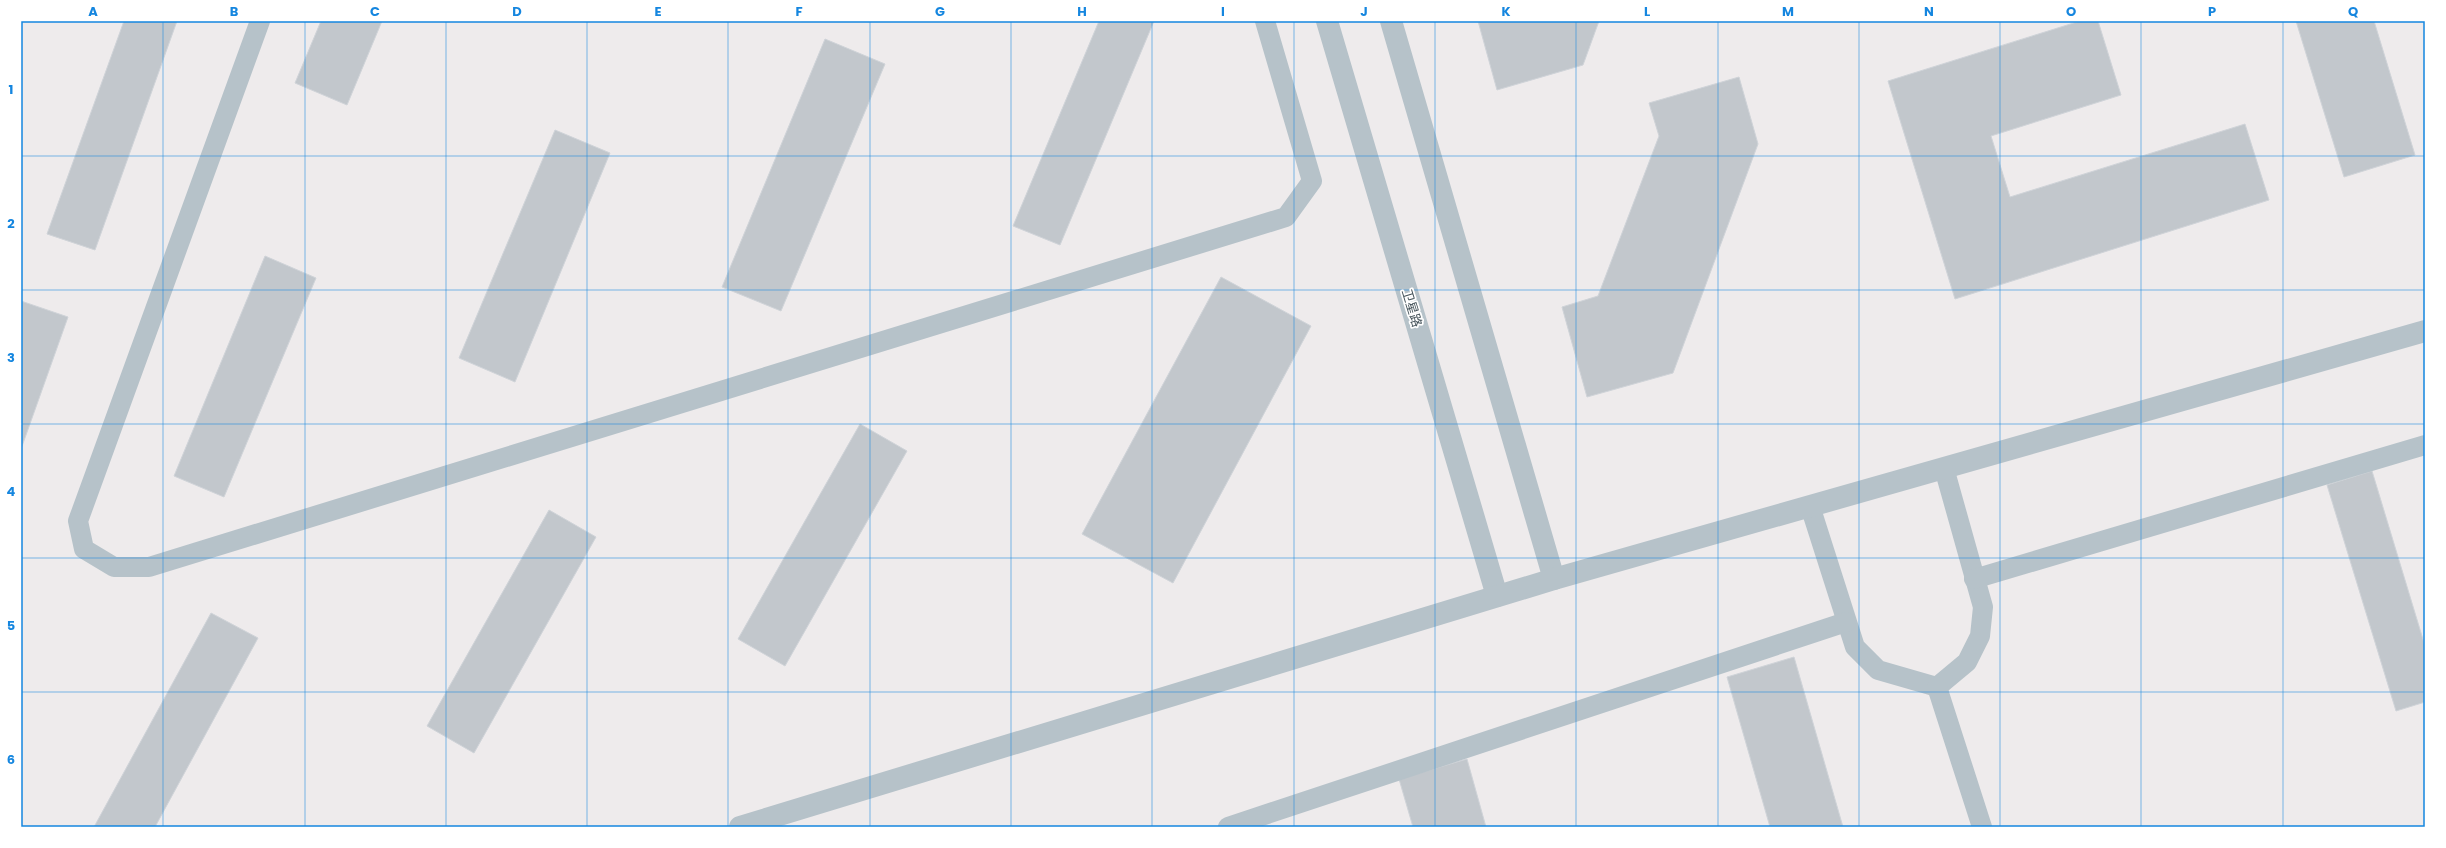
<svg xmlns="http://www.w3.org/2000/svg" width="2446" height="848" font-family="Poppins,'Noto Sans SC',sans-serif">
  <rect width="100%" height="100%" fill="#eeebec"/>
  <g fill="#c2c7cc" stroke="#cfd3d8">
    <polygon points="124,21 177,21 95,250 47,234"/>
    <polygon points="321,21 382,21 347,105 295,83"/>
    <polygon points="1099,21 1154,21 1060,245 1013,226"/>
    <polygon points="1478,21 1599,21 1583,65 1497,90"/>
    <polygon points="2080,21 2098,21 2121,95 1991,136 2010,197 2245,124 2269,200 1955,299 1888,81"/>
    <polygon points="2296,21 2374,21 2415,155 2344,177"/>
    <polygon points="825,39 885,64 781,311 722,287"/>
    <polygon points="1739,77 1758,144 1673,373 1587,397 1562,307 1598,296 1659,136 1649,103"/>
    <polygon points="555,130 610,153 515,382 459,358"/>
    <polygon points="265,256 316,278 224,497 174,476"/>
    <polygon points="1221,277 1311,326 1173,583 1082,534"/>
    <polygon points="21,301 68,317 21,449"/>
    <polygon points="860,424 907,451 785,666 738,639"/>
    <polygon points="2372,471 2425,646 2425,702 2396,711 2327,485"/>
    <polygon points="549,510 596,537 474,753 427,726"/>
    <polygon points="211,613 258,638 155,827 94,827"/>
    <polygon points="1794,657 1843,827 1770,827 1727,677"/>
    <polygon points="1467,759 1486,827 1413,827 1399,779"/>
  </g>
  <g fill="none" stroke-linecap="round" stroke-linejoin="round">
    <g stroke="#b6c2c9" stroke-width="20">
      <polyline points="260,21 78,521 84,549 114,567 149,567 1286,217 1312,181 1265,21"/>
      <polyline points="1810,506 1855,647 1878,670 1937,687 1967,662 1980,636 1983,607 1944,468"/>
      <polyline points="1974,579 2425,445"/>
      <polyline points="1937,687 1982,827"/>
      <polyline points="1228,827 1846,622"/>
    </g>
    <g stroke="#b6c2c9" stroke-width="22">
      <polyline points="1327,21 1497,596"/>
      <polyline points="1391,21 1554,579"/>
    </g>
    <polyline stroke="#b6c2c9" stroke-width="22" points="740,827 1554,579 2425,331"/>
  </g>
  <path fill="none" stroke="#1586df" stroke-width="1" stroke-opacity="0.55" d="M163,21v806M305,21v806M446,21v806M587,21v806M728,21v806M870,21v806M1011,21v806M1152,21v806M1294,21v806M1435,21v806M1576,21v806M1718,21v806M1859,21v806M2000,21v806M2141,21v806M2283,21v806M21,156h2404M21,290h2404M21,424h2404M21,558h2404M21,692h2404"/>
  <g text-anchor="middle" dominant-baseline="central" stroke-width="3.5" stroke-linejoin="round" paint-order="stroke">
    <g font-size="13" fill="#445259" stroke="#fff">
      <text transform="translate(1412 308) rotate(73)">卫星路</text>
    </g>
  </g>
  <rect width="2446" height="848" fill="none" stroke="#ffffff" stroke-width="44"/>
  <rect x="22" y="22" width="2402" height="804" fill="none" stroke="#1586df" stroke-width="1.5"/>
  <g font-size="13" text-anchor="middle" font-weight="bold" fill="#1586df">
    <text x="93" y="16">A</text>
    <text x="234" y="16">B</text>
    <text x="375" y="16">C</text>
    <text x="517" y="16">D</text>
    <text x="658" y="16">E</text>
    <text x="799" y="16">F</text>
    <text x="940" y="16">G</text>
    <text x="1082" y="16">H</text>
    <text x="1223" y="16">I</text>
    <text x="1364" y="16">J</text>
    <text x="1506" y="16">K</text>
    <text x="1647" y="16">L</text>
    <text x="1788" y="16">M</text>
    <text x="1929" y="16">N</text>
    <text x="2071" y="16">O</text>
    <text x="2212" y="16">P</text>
    <text x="2353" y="16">Q</text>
    <text x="11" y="94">1</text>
    <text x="11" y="228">2</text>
    <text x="11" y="362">3</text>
    <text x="11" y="496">4</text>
    <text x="11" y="630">5</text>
    <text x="11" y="764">6</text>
  </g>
</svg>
